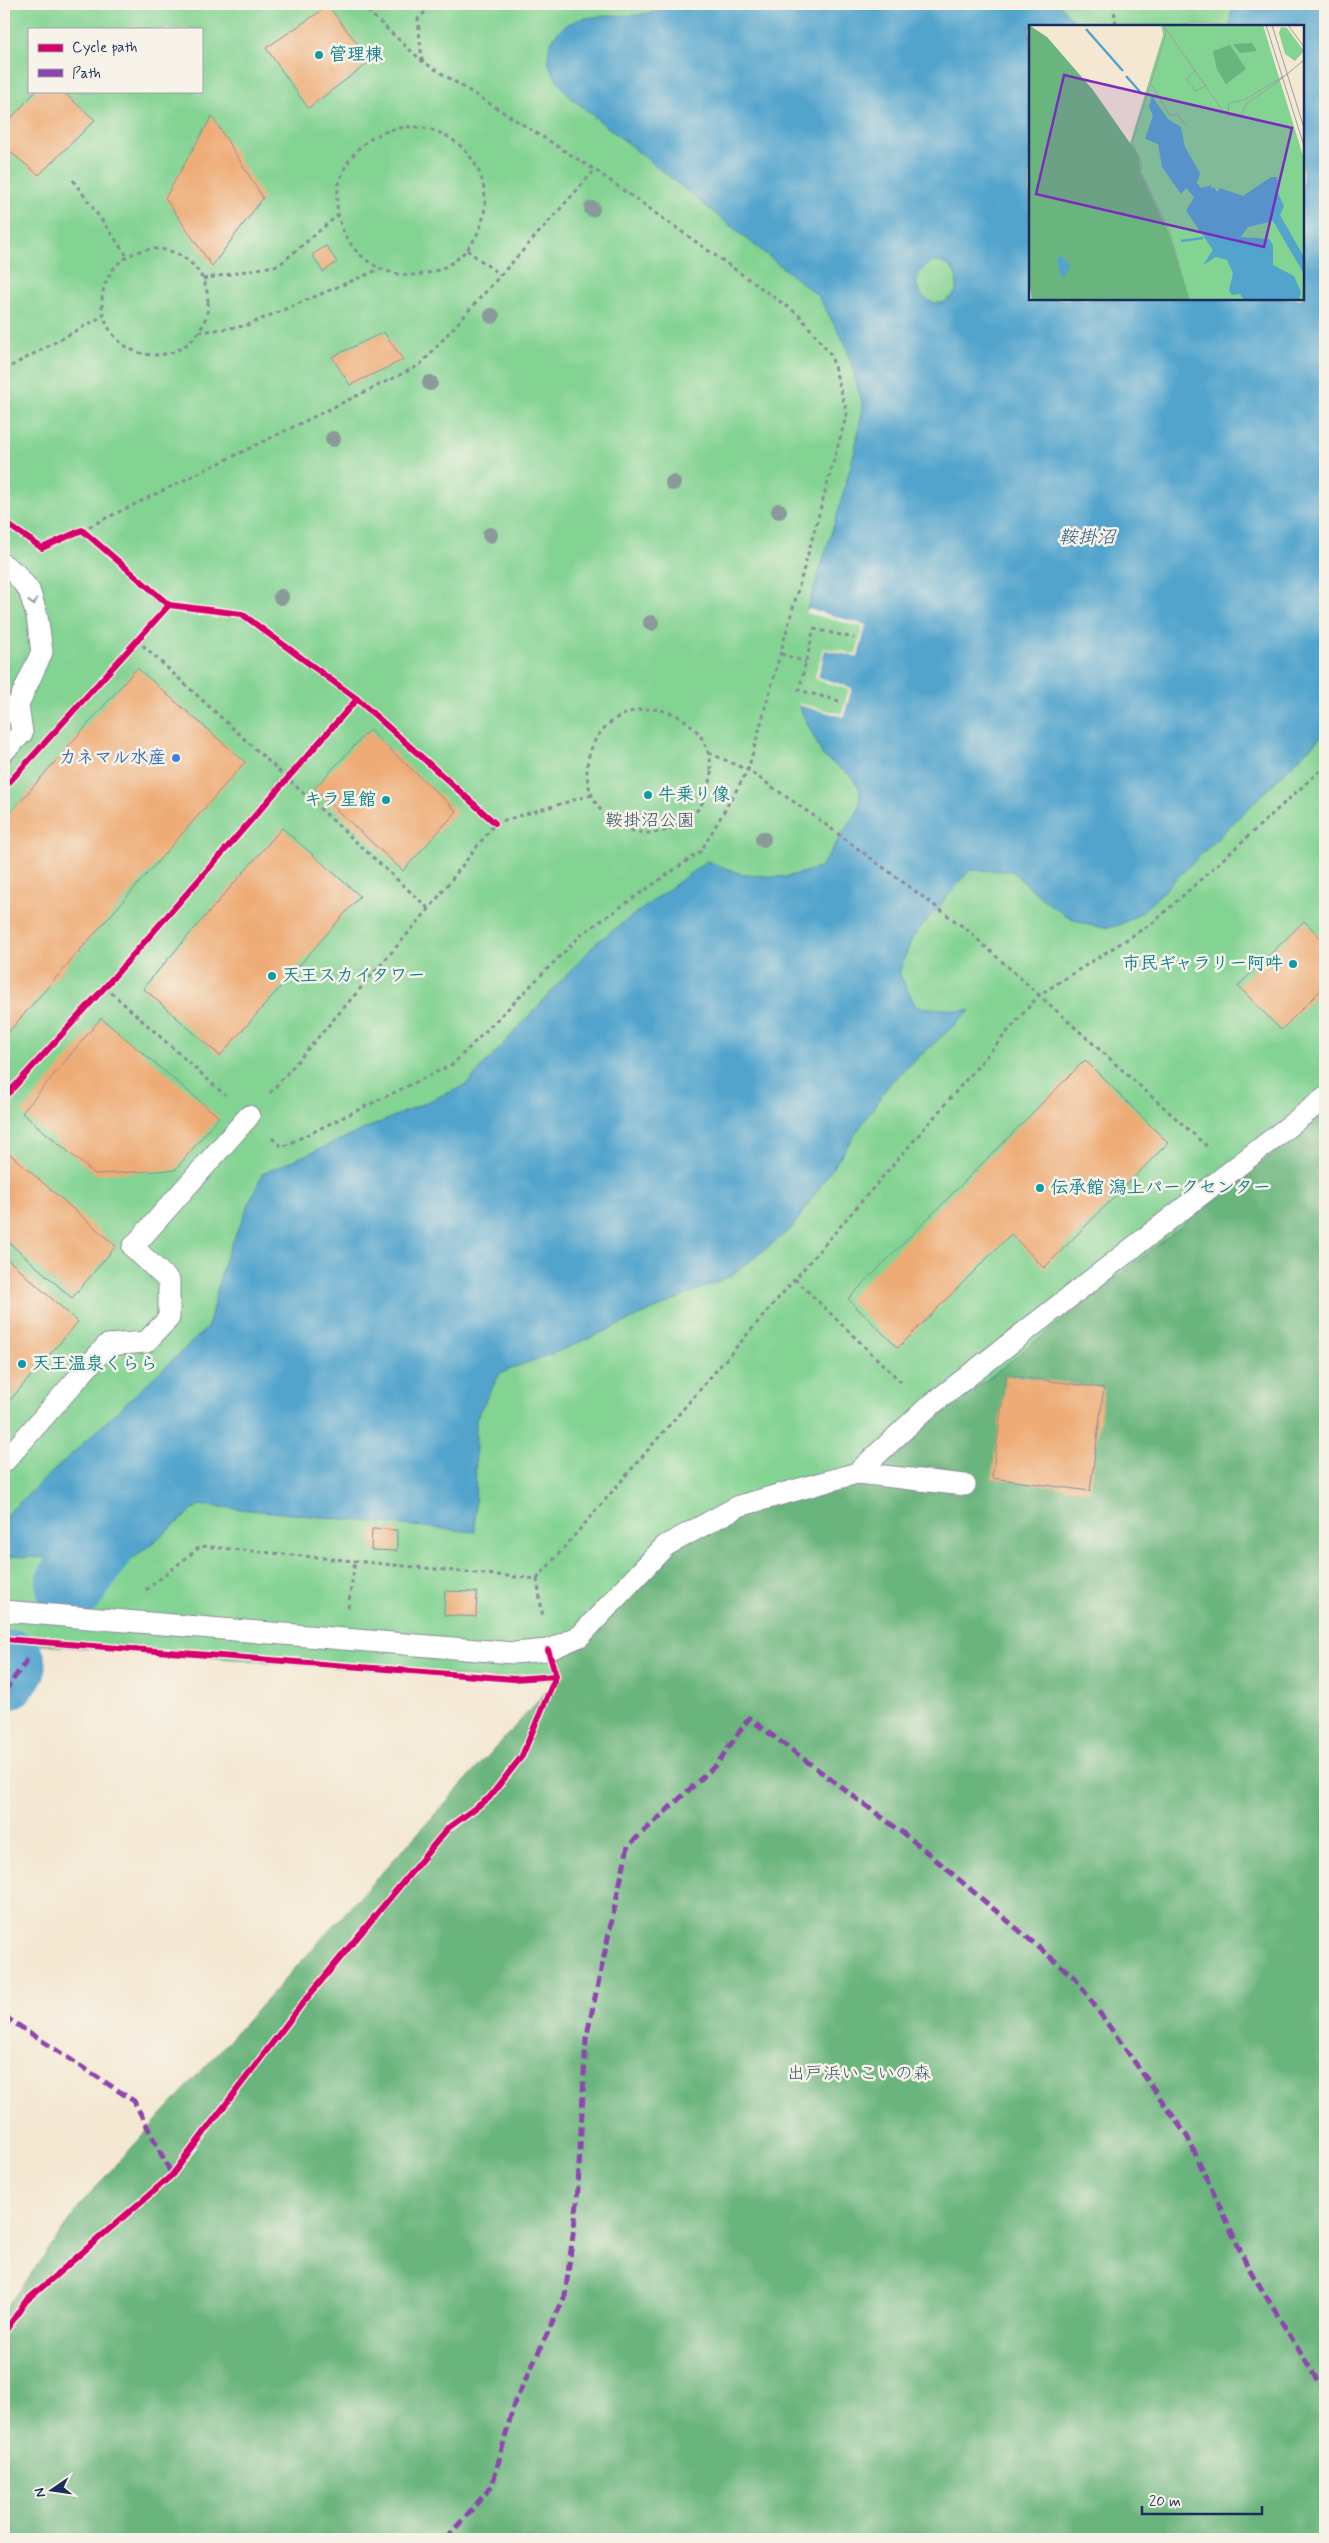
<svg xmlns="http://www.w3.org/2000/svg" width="1329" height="2543" font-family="Mynerve,'Klee One',sans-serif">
  <rect width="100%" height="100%" fill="#f7f3e8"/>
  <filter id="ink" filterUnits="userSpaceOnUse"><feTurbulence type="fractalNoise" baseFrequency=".02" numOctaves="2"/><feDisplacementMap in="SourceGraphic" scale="10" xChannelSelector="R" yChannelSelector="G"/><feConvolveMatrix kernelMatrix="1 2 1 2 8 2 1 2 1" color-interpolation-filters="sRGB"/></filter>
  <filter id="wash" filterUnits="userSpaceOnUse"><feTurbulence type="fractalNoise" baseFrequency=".0096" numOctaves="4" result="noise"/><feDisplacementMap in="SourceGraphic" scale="20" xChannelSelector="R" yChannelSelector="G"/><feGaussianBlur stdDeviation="1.12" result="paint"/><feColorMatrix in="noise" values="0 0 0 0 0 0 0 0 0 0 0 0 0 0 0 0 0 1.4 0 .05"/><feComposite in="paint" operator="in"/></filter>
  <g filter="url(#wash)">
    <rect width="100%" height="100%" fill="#f4e8d3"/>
    <path fill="#83d393" stroke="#4f8178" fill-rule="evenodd" d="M4,4h1321v2535h-1321l515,-784 39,-77 -45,2 -509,-38zM1030,26h273v273h-273zM29,29h172v62h-172z"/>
    <polygon fill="#6ab57d" stroke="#42726e" points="1325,1113 1325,2539 4,2539 4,2311 86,2198 560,1677 553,1654 671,1550 743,1511 861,1479"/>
    <path fill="#52a4cd" stroke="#366a96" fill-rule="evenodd" d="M678,4h381l19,22h-48v273h273v-273h-73l2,-22h93v729l-184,180c-9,4 -22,14 -31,14 -38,3 -72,-32 -98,-56l-42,-1 -58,68 -13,35 17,34 54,4 -80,72 -98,145 -60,47 -165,73 -67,25 -24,45 -1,114 -276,-27 -69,56 -126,-5v-39l204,-190 16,-65 38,-88 204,-89 130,-142 111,-82 37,14 42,2 34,-9 39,-59 1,-20 -10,-14 -27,-19 -24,-50 45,11 8,-29 -35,-10 8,-28 33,7 8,-32 -59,-15 31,-98 17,-62 8,-43 -17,-62 -28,-49 -248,-199c-13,-17 -28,-33 -19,-54 16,-35 62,-24 94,-29 11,-1 22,-7 33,-10zM934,262c19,0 28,16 20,33l-11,8c-29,2 -37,-32 -9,-41z"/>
    <polygon fill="#f4e8d3" points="808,609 866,625 858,657 825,650 818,677 852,688 844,717 797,705 800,704 842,714 849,689 817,680 815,677 824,648 856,654 863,627 807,613"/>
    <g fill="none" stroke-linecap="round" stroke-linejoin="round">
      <g stroke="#52a4cd" stroke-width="71">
        <polyline points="71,1585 144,1478"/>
        <polyline points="4,1675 11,1665"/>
      </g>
    </g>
    <g id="blocks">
      <g fill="#eeab74">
        <polygon points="328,6 371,61 308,108 266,48"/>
        <polygon points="36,91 62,91 95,120 39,175 4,147 4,126"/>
        <polygon points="212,116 263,198 212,266 165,198"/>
        <polygon points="326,246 337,262 323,272 312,255"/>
        <polygon points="384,332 403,360 350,385 332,357"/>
        <polygon points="137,668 245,762 4,1037 4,820"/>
        <polygon points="369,730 457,811 403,871 314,789"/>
        <polygon points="282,828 360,896 220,1056 143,988"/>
        <polygon points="1304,921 1325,942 1325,986 1281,1030 1238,986"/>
        <polygon points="101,1018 219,1117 175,1170 95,1174 22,1113"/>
        <polygon points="1085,1060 1168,1143 1044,1268 1011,1234 898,1348 848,1299"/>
        <polygon points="4,1149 116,1246 72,1298 4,1238"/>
        <polygon points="4,1256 78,1322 4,1407"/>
        <polygon points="1006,1375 1104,1388 1090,1491 992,1478"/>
        <polygon points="372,1529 397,1530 397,1551 371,1550"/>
        <polygon points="445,1591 477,1592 476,1617 444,1615"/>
      </g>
    </g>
  </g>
  <g filter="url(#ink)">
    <use href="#blocks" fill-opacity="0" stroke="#888c98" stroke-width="1"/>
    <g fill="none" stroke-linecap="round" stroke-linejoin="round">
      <defs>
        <g id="service">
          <polyline points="4,565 15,573 29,590 37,616 42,652 18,704 4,714"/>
          <polyline points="4,751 22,733 18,704"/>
          <polyline points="4,1462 107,1345 146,1342 169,1318 169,1281 133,1247 249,1116"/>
          <polyline points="857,1473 927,1408 1325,1098"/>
          <polyline points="4,1611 514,1653 548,1650 580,1636 665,1546 739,1506 857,1473 965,1485"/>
        </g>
      </defs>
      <use href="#service" stroke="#888c98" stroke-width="23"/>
      <g stroke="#888c98" stroke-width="3" stroke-dasharray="4 4" stroke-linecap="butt">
        <polyline points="1114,4 1115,20 1118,26"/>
        <polyline points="422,61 418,19 433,4"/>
        <circle cx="411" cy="201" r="74"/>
        <polyline points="73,180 127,256"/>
        <circle cx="155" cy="302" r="53"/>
        <polyline points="467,250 500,275"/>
        <polyline points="203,279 279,265 338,215"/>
        <polyline points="199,332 245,326 380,269"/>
        <polyline points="4,370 103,316"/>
        <polyline points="82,530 420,365 595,170"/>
        <polyline points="137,640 429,909"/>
        <polyline points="781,654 806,662"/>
        <polyline points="839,701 799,690 814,629 854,638"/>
        <circle cx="649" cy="771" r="62"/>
        <polyline points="709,753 748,770 814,816 966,929 1039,995 1154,922 1325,766"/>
        <polyline points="105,987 225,1095"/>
        <polyline points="270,1093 429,909 495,823 591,795"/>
        <polyline points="272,1138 282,1147 453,1064 582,934 701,851 748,770 847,413 831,355 799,315 595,170 422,61 360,4"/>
        <polyline points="795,1279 904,1385"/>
        <polyline points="537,1579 543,1618"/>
        <polyline points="146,1590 201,1546 537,1579 1039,995 1210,1149"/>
        <polyline points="348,1608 355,1561"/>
      </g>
      <use href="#service" stroke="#fff" stroke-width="21"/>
      <g stroke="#8e44ad" stroke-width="5" stroke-dasharray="10 5" stroke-linecap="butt">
        <polyline points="4,1692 30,1656"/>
        <polyline points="4,2016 134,2101 172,2175"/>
        <polyline points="446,2539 492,2486 514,2404 565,2296 577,2204 586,2039 628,1846 717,1764 749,1718 916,1843 1075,1978 1187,2136 1247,2265 1325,2393"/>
      </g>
      <defs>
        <g id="cycleway">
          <polyline points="4,522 42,548 82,530 169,605 242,614 357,699 495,823"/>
          <polyline points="4,788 169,605"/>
          <polyline points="4,1098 105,987 357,699"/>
          <polyline points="4,1639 514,1679 556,1676"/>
          <polyline points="4,2333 26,2301 172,2175 302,2004 448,1828 489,1798 522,1756 556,1676 548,1650"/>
        </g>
      </defs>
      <use href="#cycleway" stroke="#f7f3e8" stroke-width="9"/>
      <use href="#cycleway" stroke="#d6006c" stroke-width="6"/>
    </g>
    <g fill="#8b999a">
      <circle cx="592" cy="209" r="8"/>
      <circle cx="492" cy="316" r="8"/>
      <circle cx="430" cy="383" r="8"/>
      <circle cx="333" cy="439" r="8"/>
      <circle cx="673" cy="483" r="8"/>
      <circle cx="779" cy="511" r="8"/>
      <circle cx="490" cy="535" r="8"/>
      <circle cx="281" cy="597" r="8"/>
      <circle cx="651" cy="623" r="8"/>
      <circle cx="763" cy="839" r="8"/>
    </g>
    <defs><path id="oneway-chevron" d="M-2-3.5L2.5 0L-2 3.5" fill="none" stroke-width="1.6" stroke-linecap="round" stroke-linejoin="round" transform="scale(1.25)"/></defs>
    <use stroke="#8d97ae" href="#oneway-chevron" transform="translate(33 602) rotate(73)"/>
  </g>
  <g fill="#0f9aa8" stroke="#f7f3e8" stroke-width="2">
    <circle cx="319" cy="55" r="5"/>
    <circle cx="648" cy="795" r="5"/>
    <circle cx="386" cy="800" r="5"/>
    <circle cx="1293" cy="964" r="5"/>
    <circle cx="272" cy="976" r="5"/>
    <circle cx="1040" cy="1188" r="5"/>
    <circle cx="22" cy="1364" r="5"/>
  </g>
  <circle fill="#3f7fe0" stroke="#f7f3e8" stroke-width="2" cx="176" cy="758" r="5"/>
  <g text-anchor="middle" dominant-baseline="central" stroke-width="5" stroke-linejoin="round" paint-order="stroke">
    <g font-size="18" font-weight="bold" fill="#0d838f" stroke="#f7f3e8" text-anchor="start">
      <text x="329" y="55">管理棟</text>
      <text x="658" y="795">牛乗り像</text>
      <text x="376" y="800" text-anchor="end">キラ星館</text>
      <text x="1283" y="964" text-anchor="end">市民ギャラリー阿吽</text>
      <text x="282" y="976">天王スカイタワー</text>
      <text x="1050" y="1188">伝承館 潟上パークセンター</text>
      <text x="32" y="1364">天王温泉くらら</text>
    </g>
    <g font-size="18" font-weight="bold" fill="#366cbe" stroke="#f7f3e8" text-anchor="end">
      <text x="166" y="758">カネマル水産</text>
    </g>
    <g font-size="18" fill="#35586b" stroke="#f7f3e8">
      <text x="650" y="821">鞍掛沼公園</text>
      <text x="859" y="2074">出戸浜いこいの森</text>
    </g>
    <g font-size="19" font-style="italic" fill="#2e5885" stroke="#f7f3e8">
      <text x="1087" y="537">鞍掛沼</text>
    </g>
  </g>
  <g transform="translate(1029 25)">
    <rect width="275" height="275" fill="#f4e8d3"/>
    <path d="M132,0h102l41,134v141h-273l-2,-274 101,117 33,-108zM252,2l6,1 17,23 -9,10 -10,-7 -6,-21z" fill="#83d393"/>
    <path d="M0,0l18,12 46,53 46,66 2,18 28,59 21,67h-157l-4,-15zM223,18l5,8 -17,2 -7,-9zM201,20l16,24 -20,15 -9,-14 -4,-19z" fill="#6ab57d"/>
    <path d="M123,71l16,23 13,8 4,20 15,26 -3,10 4,5 11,-3 -2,4 4,-2 3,5 3,-4 23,8 28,-19h6l1,16 6,13 -4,9 24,42v17l-31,-53 -25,6 -7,10 28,2 4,6v20l21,11 7,16 -2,8h-55l-4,-6 -8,1 -3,-4 4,-18 -6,-13 -11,-3 -13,8 10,-15 -27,-39 8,-14 -8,-9 -5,6 -19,-27 -4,-23 -13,-5 8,-24 -4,-8zM31,230l11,11 -9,13 -5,-18z" fill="#52a4cd"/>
    <path fill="none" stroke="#52a4cd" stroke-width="2.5" d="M57,4l37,42M97,51l16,18M152,216l22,-3"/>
    <path fill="none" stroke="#9d9ea4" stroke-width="1" d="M237,0l38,121M243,0l32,103M259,0l16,22M137,4l59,85M167,45l-9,8 2,5 7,8 11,-6M255,51l-40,24 -15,3 -1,12 12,2 7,-14 28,-19 29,-24M122,59l19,32 7,-2 10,13M113,149l28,58 11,40M110,159l3,-21 -10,-20 34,-109 -2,-9"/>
    <path fill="#7b2cbf" fill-opacity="0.15" stroke="#7b2cbf" stroke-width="2.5" d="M35,50l228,53 -28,119 -228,-53z"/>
    <rect width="275" height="275" fill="none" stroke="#1b2f5e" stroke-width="2.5"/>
  </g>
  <rect width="1329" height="2543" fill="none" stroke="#f7f3e8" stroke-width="20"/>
  <rect x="28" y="28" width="175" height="65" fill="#f7f3e8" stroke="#9fa5b1"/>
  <rect x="38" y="44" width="25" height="8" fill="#d6006c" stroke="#9fa5b1"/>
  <text x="72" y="52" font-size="15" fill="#1b2f5e">Cycle path</text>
  <rect x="38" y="69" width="25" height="8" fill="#8e44ad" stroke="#9fa5b1"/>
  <text x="72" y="78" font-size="15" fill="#1b2f5e">Path</text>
  <g transform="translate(52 2490) rotate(257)" stroke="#f7f3e8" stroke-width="4" paint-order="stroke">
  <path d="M0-4L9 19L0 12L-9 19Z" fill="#1b2f5e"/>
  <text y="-8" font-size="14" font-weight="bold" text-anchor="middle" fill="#1b2f5e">N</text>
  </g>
  <path d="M1142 2506v8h120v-8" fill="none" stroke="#1b2f5e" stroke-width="2.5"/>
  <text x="1149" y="2506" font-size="15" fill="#1b2f5e" stroke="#f7f3e8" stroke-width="4" paint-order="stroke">20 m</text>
</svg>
